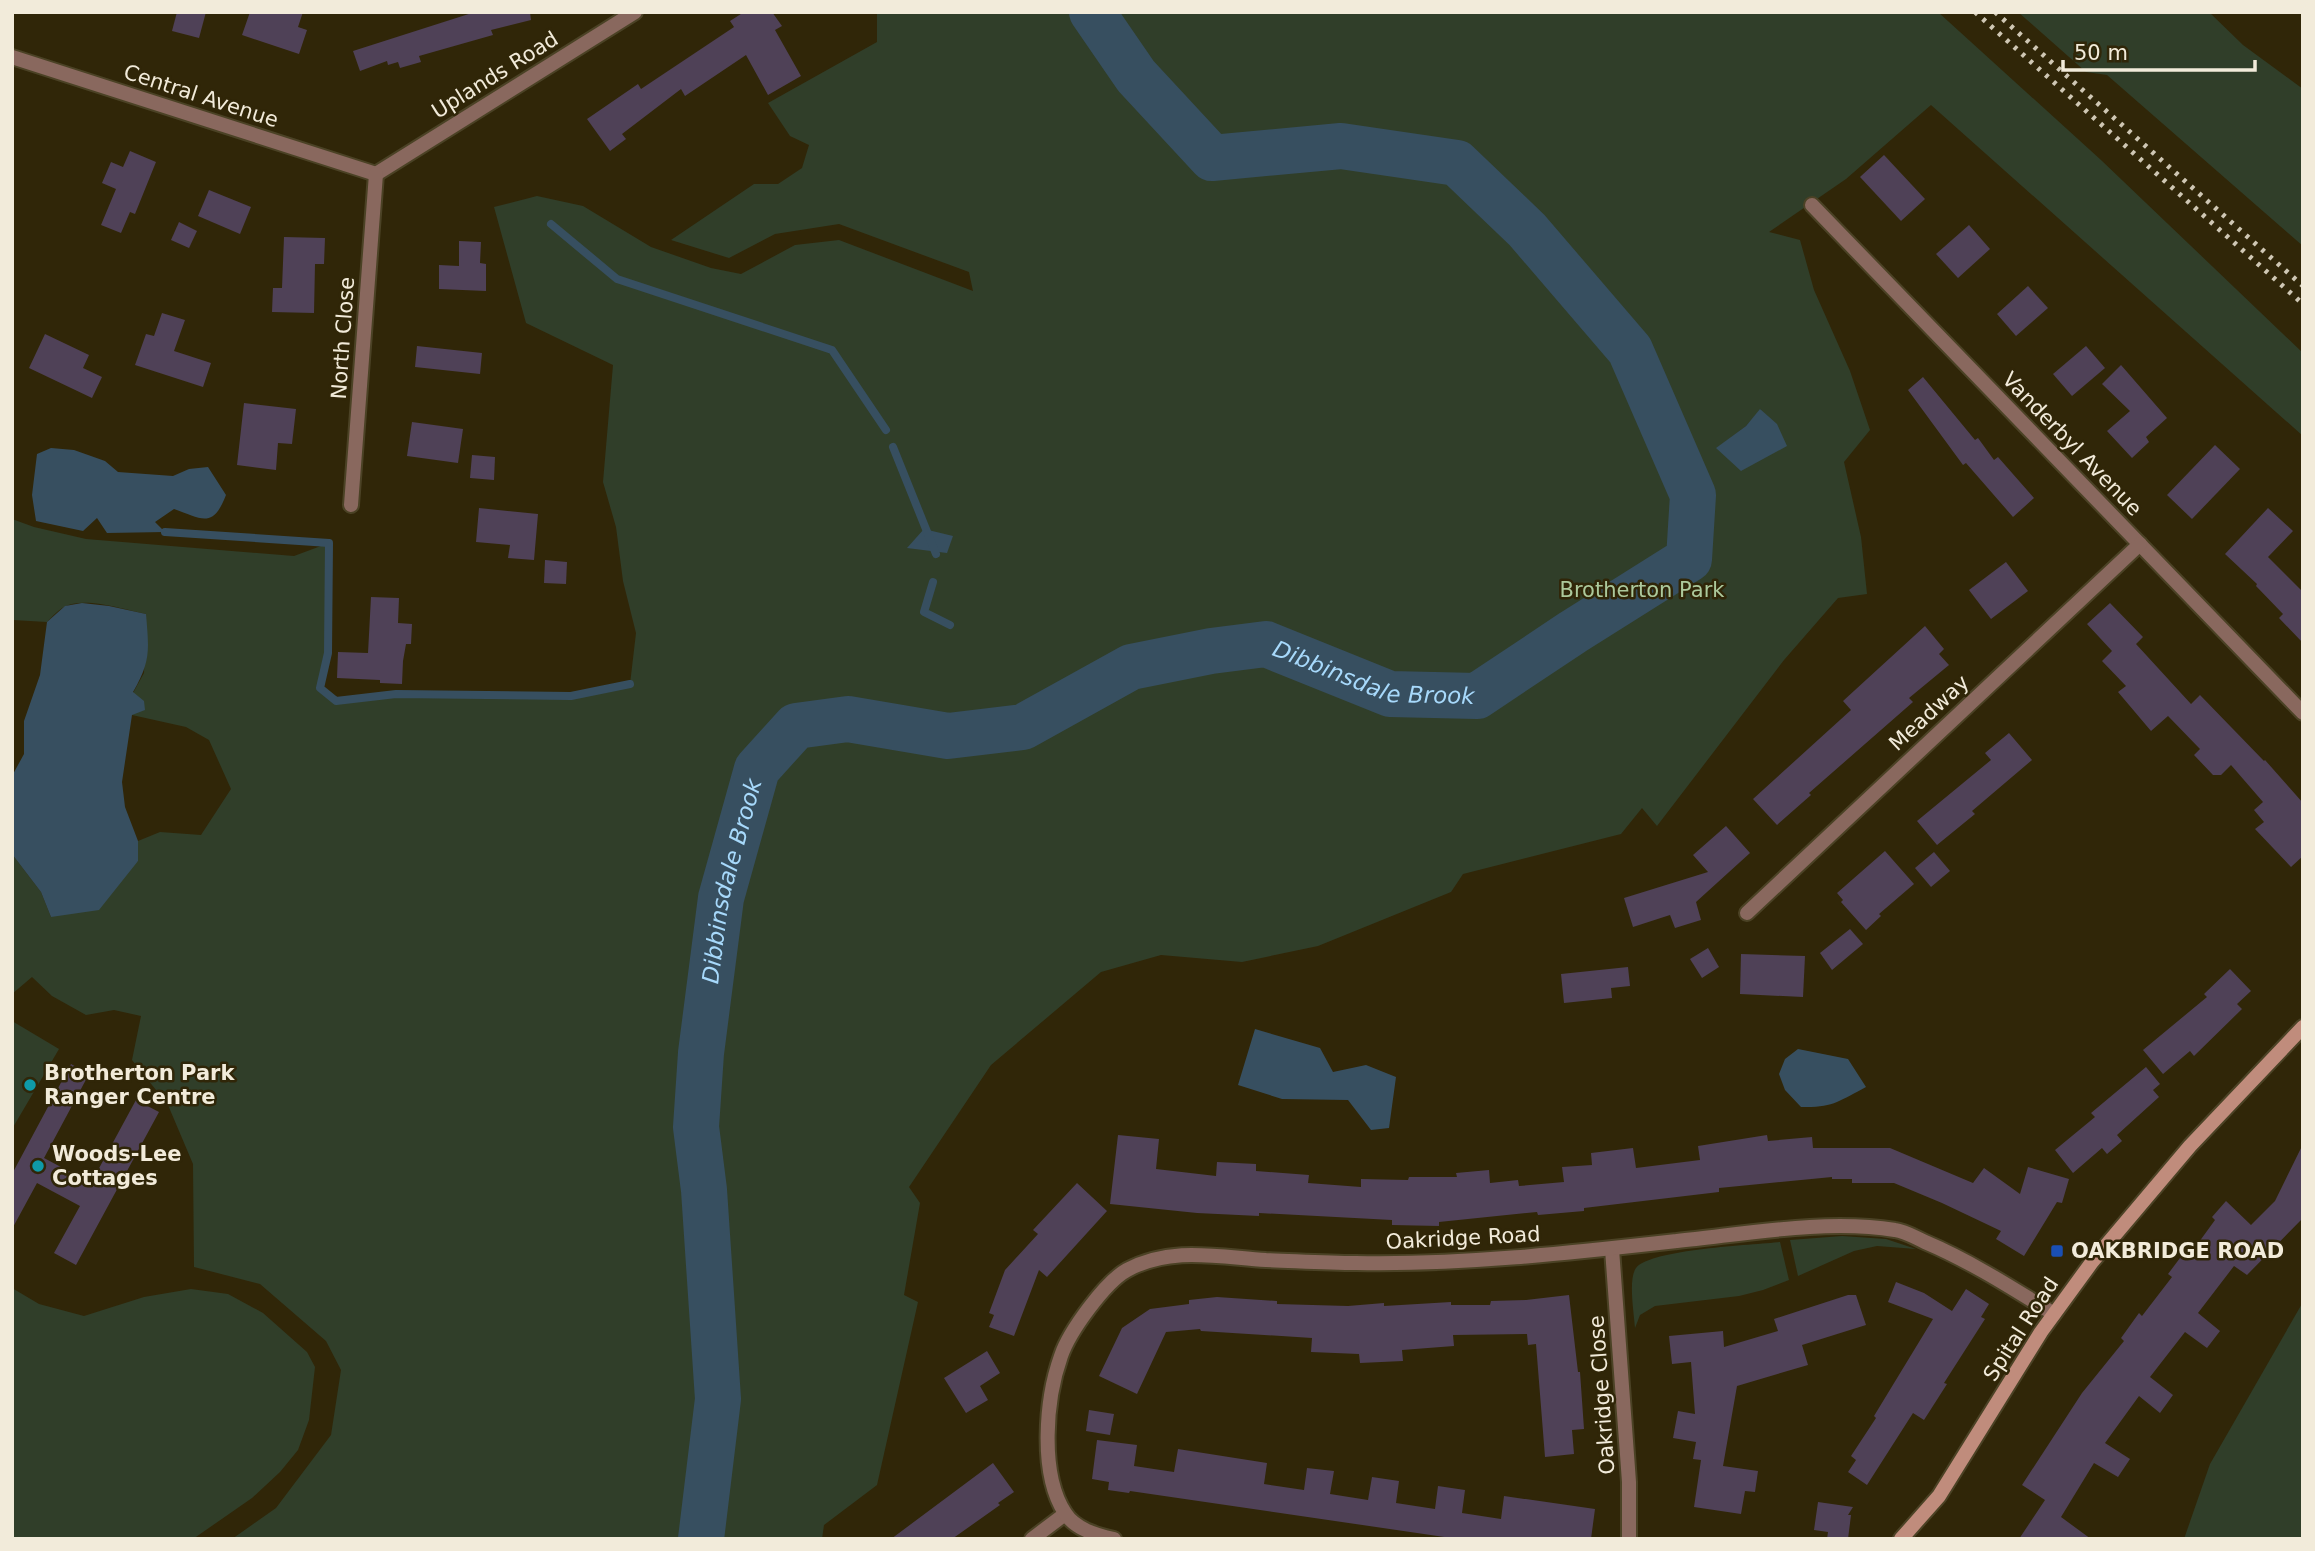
<svg xmlns="http://www.w3.org/2000/svg" width="2315" height="1551" font-family="'DejaVu Sans',sans-serif">
  <rect width="100%" height="100%" fill="#302608"/>
  <g fill="#303e29" fill-rule="evenodd">
    <path d="M877,12h1061l163,148 202,193v83l-372,-331 -85,74 -77,53 31,8 14,50 36,81 20,59 -26,32 17,75 6,57 -29,4 -54,62 -127,166 -15,-18 -21,26 -158,40 -12,18 -133,54 -76,16 -81,-7 -60,17 -110,93 -82,122 11,16 -16,92 14,7 -41,183 -53,40 -2,14h-590l44,-31 55,-73 10,-65 -15,-29 -66,-57 -66,-17 -1,-103 -25,-59 -36,-45 9,-44 -27,-6 -28,5 -34,-19 -20,-19 -20,17v-140l29,38 10,25 87,-56v-20l22,-9 41,3 30,-46 -22,-49 -23,-13 -54,-12 1,-22 11,-20 2,-59c-21,-4 -62,-18 -82,-7 -6,3 -12,10 -17,15l-34,-2 -1,2v-103l22,8 52,12 208,17 35,-13 -1,110 -8,35 15,13 61,-7 175,2 59,-12 6,-51 -13,-52 -7,-54 -13,-45 10,-117 -87,-42 -32,-116 43,-11 46,10 68,41 60,21 30,6 54,-29 44,-5 134,51 -4,-19 -130,-48 -64,10 -46,24 -58,-18 83,-56h24l24,-16 7,-23 -19,-9 -22,-33 109,-61zM1761,409l-20,61 -24,-22 29,-22z"/>
    <polygon points="2018,12 2209,12 2243,45 2303,89 2303,246 2107,75 2086,72"/>
    <polygon points="12,1021 59,1049 12,1129"/>
    <polygon points="1842,1236 1886,1239 1916,1249 1877,1246 1854,1251 1798,1276 1790,1240"/>
    <path d="M1780,1242l9,38 -26,10 -24,6 -84,10 -15,9 -5,13c-1,-15 -7,-49 1,-60 15,-19 117,-23 144,-26z"/>
    <polygon points="12,1288 39,1304 84,1316 144,1297 191,1289 228,1294 263,1313 307,1352 315,1367 309,1420 298,1450 280,1472 252,1498 193,1539 12,1539"/>
    <polygon points="2303,1302 2303,1539 2184,1539 2210,1464"/>
  </g>
  <g fill="#374f60">
    <polygon points="1760,409 1777,424 1787,446 1741,471 1716,448 1746,426"/>
    <path d="M51,448l23,2 31,11 13,11 55,4 16,-7 19,-2 18,28c-13,34 -24,24 -52,14l-19,13 10,10 -58,1 -10,-15 -14,13 -47,-10 -4,-26 5,-41z"/>
    <polygon points="924,529 953,536 947,553 907,548"/>
    <path d="M82,603l27,3 37,8c3,36 5,47 -13,78l11,9 1,9 -13,5 -10,67 3,25 13,34v20l-39,49 -48,7 -10,-25 -29,-38v-78l12,-22v-33l16,-46 7,-53 18,-16z"/>
    <polygon points="1255,1029 1320,1048 1333,1072 1366,1065 1396,1077 1389,1128 1371,1130 1348,1100 1282,1099 1238,1085"/>
    <path d="M1798,1049l50,10 18,28c-27,14 -33,21 -65,20l-16,-17 -6,-16 6,-15z"/>
  </g>
  <g fill="none" stroke-linecap="round" stroke-linejoin="round">
    <g stroke="#374f60" stroke-width="8">
      <polyline points="551,224 617,279 832,350 886,430"/>
      <polyline points="893,447 936,554"/>
      <polyline points="165,532 329,543 328,653 320,688 336,701 396,694 571,696 630,684"/>
      <polyline points="933,582 924,612 950,625"/>
    </g>
    <path stroke="#374f60" stroke-width="46" id="s1" d="M701,1539l17,-140 -14,-209 -8,-63 5,-74 20,-155 36,-129 39,-43 52,-7 100,17 75,-9 108,-60 80,-16 55,-7 124,50 87,2 96,-64 116,-73 4,-64 -63,-145 -103,-120 -70,-67 -116,-17 -129,12 -76,-82 -44,-64"/>
  </g>
  <g fill="#4f4157">
    <polygon points="177,12 206,12 199,38 172,31"/>
    <polygon points="250,12 303,12 298,27 307,30 299,54 242,35"/>
    <polygon points="475,12 530,12 531,20 491,30 493,35 419,56 421,62 400,68 398,62 388,65 387,61 360,71 353,51"/>
    <polygon points="744,12 772,12 782,26 775,30 801,76 768,95 746,55 685,96 681,89 622,134 626,139 610,151 587,119 638,84 641,89 734,27 730,21"/>
    <polygon points="130,151 156,162 135,214 130,212 121,233 101,225 116,189 102,183 111,162 123,167"/>
    <polygon points="1884,155 1925,199 1901,221 1860,177"/>
    <polygon points="209,190 251,207 240,234 198,216"/>
    <polygon points="179,222 197,231 189,248 171,240"/>
    <polygon points="1969,225 1990,249 1958,278 1936,254"/>
    <polygon points="284,237 325,238 324,264 315,264 314,313 272,312 273,288 282,288"/>
    <polygon points="459,241 481,242 480,263 486,264 486,291 439,289 439,265 459,266"/>
    <polygon points="2028,286 2048,308 2016,336 1997,314"/>
    <polygon points="162,313 185,320 174,351 211,363 203,387 135,365 146,334 154,336"/>
    <polygon points="45,334 89,355 83,368 102,377 92,398 29,368"/>
    <polygon points="417,346 482,353 480,374 415,367"/>
    <polygon points="2086,346 2105,368 2072,396 2053,374"/>
    <polygon points="2121,365 2167,418 2146,437 2149,442 2132,458 2107,431 2130,411 2102,384"/>
    <polygon points="1923,377 1975,440 1978,438 1994,460 1998,457 2034,498 2013,517 1966,463 1963,465 1908,390"/>
    <polygon points="244,403 296,409 292,444 278,443 276,470 237,465"/>
    <polygon points="412,422 463,429 458,463 407,456"/>
    <polygon points="2215,445 2240,469 2192,519 2167,495"/>
    <polygon points="472,455 495,457 494,480 470,478"/>
    <polygon points="479,508 538,514 534,560 508,558 510,545 476,542"/>
    <polygon points="2268,508 2293,531 2268,557 2303,592 2303,643 2279,618 2283,614 2256,586 2257,584 2225,554"/>
    <polygon points="545,560 567,562 566,584 544,583"/>
    <polygon points="2006,562 2028,591 1991,619 1969,590"/>
    <polygon points="371,597 399,598 398,623 412,624 411,644 406,644 403,661 402,684 380,683 380,680 337,678 338,652 368,653"/>
    <polygon points="2110,603 2143,637 2136,644 2191,704 2200,695 2264,761 2265,760 2303,803 2303,856 2291,867 2255,829 2264,822 2254,810 2263,802 2231,765 2221,775 2213,775 2194,755 2200,749 2168,716 2151,731 2118,692 2126,686 2102,661 2112,651 2087,624"/>
    <polygon points="1925,626 1944,649 1939,654 1949,665 1909,698 1913,702 1809,793 1811,795 1777,825 1753,799 1851,710 1843,701"/>
    <polygon points="2009,733 2032,760 1972,811 1975,814 1937,845 1917,821 1991,760 1985,753"/>
    <polygon points="1726,826 1750,853 1696,902 1701,920 1675,928 1670,915 1633,927 1624,898 1708,872 1693,855"/>
    <polygon points="1885,851 1914,884 1879,914 1881,916 1866,930 1841,902 1843,900 1837,893"/>
    <polygon points="1934,852 1950,871 1931,887 1915,868"/>
    <polygon points="1850,929 1863,944 1832,970 1820,953"/>
    <polygon points="1708,948 1719,967 1702,978 1690,959"/>
    <polygon points="1741,954 1805,956 1803,997 1740,994"/>
    <polygon points="1628,967 1630,986 1611,988 1612,998 1564,1003 1561,974"/>
    <polygon points="2230,969 2251,991 2237,1004 2242,1009 2194,1056 2190,1051 2163,1074 2143,1050 2207,997 2204,994"/>
    <polygon points="71,1064 89,1074 44,1158 91,1183 136,1100 159,1112 76,1265 54,1253 80,1206 37,1183 12,1229 12,1174"/>
    <polygon points="2146,1067 2160,1084 2153,1090 2159,1097 2117,1135 2122,1141 2107,1154 2102,1148 2073,1173 2055,1150 2095,1117 2091,1113"/>
    <polygon points="1118,1135 1159,1139 1156,1169 1216,1176 1217,1162 1256,1164 1256,1171 1309,1175 1308,1183 1361,1187 1361,1179 1408,1180 1409,1177 1457,1177 1456,1173 1489,1170 1490,1183 1518,1180 1519,1186 1564,1182 1562,1167 1592,1165 1591,1153 1633,1148 1636,1168 1700,1160 1698,1146 1767,1135 1768,1141 1812,1137 1813,1148 1890,1148 1973,1183 1984,1168 2020,1194 2028,1167 2069,1179 2062,1203 2057,1202 2024,1256 1996,1239 2001,1231 1942,1203 1894,1183 1852,1183 1852,1179 1832,1179 1832,1177 1719,1188 1719,1192 1584,1208 1584,1211 1538,1215 1537,1212 1439,1222 1439,1226 1392,1225 1392,1220 1259,1213 1259,1216 1197,1213 1110,1204"/>
    <polygon points="2303,1144 2303,1218 2247,1275 2234,1266 2198,1313 2220,1331 2207,1348 2185,1332 2150,1377 2173,1395 2160,1413 2139,1396 2105,1443 2130,1459 2118,1477 2094,1463 2061,1517 2091,1539 2019,1539 2045,1500 2022,1485 2082,1393 2124,1341 2121,1338 2139,1313 2142,1316 2172,1277 2168,1274 2186,1250 2191,1253 2215,1220 2212,1217 2226,1201 2251,1225 2275,1201"/>
    <polygon points="1077,1183 1107,1211 1047,1277 1039,1270 1014,1336 989,1327 994,1315 989,1313 1005,1270 1038,1234 1033,1230"/>
    <polygon points="1896,1282 1924,1293 1952,1311 1966,1289 1989,1304 1981,1317 1985,1319 1944,1383 1947,1384 1924,1420 1913,1413 1867,1485 1848,1472 1856,1460 1851,1456 1876,1418 1874,1416 1933,1319 1888,1302"/>
    <polygon points="1569,1295 1578,1372 1580,1372 1584,1429 1572,1430 1574,1454 1545,1457 1536,1344 1528,1345 1527,1334 1453,1335 1454,1346 1402,1350 1403,1361 1360,1363 1359,1354 1311,1352 1312,1338 1201,1331 1200,1329 1166,1332 1137,1394 1099,1376 1122,1328 1150,1309 1189,1304 1189,1300 1217,1297 1277,1301 1277,1304 1348,1306 1384,1303 1384,1306 1451,1302 1451,1305 1490,1305 1491,1301 1526,1300"/>
    <polygon points="1848,1295 1856,1295 1866,1325 1802,1345 1808,1365 1737,1386 1723,1466 1758,1471 1755,1492 1745,1491 1741,1514 1694,1507 1701,1460 1693,1459 1696,1442 1673,1438 1678,1411 1695,1414 1691,1362 1672,1364 1669,1336 1723,1331 1724,1347 1778,1331 1774,1319"/>
    <polygon points="987,1351 1000,1373 980,1386 988,1400 966,1413 944,1378"/>
    <polygon points="1089,1410 1114,1414 1110,1435 1086,1431"/>
    <polygon points="1097,1440 1137,1445 1134,1466 1174,1472 1178,1449 1267,1463 1264,1484 1304,1490 1307,1468 1334,1471 1330,1494 1368,1500 1372,1477 1399,1481 1396,1503 1435,1509 1438,1486 1465,1490 1462,1513 1501,1519 1504,1496 1595,1509 1591,1539 1458,1539 1130,1491 1129,1493 1108,1490 1109,1482 1092,1479"/>
    <polygon points="993,1463 1014,1492 998,1503 1000,1505 952,1539 891,1539"/>
    <polygon points="1818,1502 1853,1507 1848,1515 1851,1515 1848,1539 1827,1539 1828,1532 1814,1530"/>
  </g>
  <g fill="none" stroke-linecap="round" stroke-linejoin="round">
    <defs>
      <g id="street">
        <polyline points="12,57 376,174"/>
        <polyline points="376,174 635,12"/>
        <polyline points="1812,205 2303,713"/>
        <polyline points="351,505 376,174"/>
        <polyline points="1747,913 2140,544"/>
        <polyline points="1612,1249 1629,1482 1629,1539"/>
        <polyline points="1032,1539 1065,1514"/>
        <path d="M1114,1539c-18,-4 -39,-10 -49,-26 -26,-40 -19,-115 -4,-157 8,-24 44,-74 66,-86 44,-24 91,-13 139,-10 30,1 60,3 90,3 108,2 214,-10 321,-22 69,-7 149,-22 218,-11 10,1 21,8 30,12 45,19 87,46 129,72"/>
      </g>
      <polyline id="secondary" points="1901,1539 1939,1496 2041,1332 2092,1262 2190,1146 2303,1027"/>
    </defs>
    <use href="#street" stroke="#4b4225" stroke-width="18"/>
    <use href="#secondary" stroke="#4b4225" stroke-width="18"/>
    <use href="#street" stroke="#89685e" stroke-width="14"/>
    <use href="#secondary" stroke="#c08c7c" stroke-width="14"/>
    <g stroke="#cfc7b4" stroke-width="5" stroke-dasharray="3.5 7" stroke-linecap="butt">
      <polyline points="1975,12 2303,304"/>
      <polyline points="1995,12 2303,286"/>
    </g>
  </g>
  <g fill="#0f9aa8" stroke="#302608" stroke-width="2.5">
    <circle cx="30" cy="1085" r="7"/>
    <circle cx="38" cy="1166" r="7"/>
  </g>
  <rect fill="#1a4fb4" stroke="#302608" stroke-width="2.5" x="2050" y="1244" width="14" height="14" rx="3.5"/>
  <g text-anchor="middle" dominant-baseline="central" stroke-width="5" stroke-linejoin="round" paint-order="stroke">
    <g font-size="21" fill="#f2ebda" stroke="#302608">
      <text transform="translate(495 75) rotate(-32)">Uplands Road</text>
      <text transform="translate(201 96) rotate(18)">Central Avenue</text>
      <text transform="translate(343 338) rotate(-86)">North Close</text>
      <text transform="translate(2072 444) rotate(46)">Vanderbyl Avenue</text>
      <text transform="translate(1929 713) rotate(-43)">Meadway</text>
      <text transform="translate(1463 1238) rotate(-3)">Oakridge Road</text>
      <text transform="translate(2021 1329) rotate(-57)">Spital Road</text>
      <text transform="translate(1602 1395) rotate(-94)">Oakridge Close</text>
    </g>
    <g font-size="21" fill="#acc99c" stroke="#302608">
      <text x="1642" y="590">Brotherton Park</text>
    </g>
    <g font-size="21" font-weight="bold" fill="#f2ebda" stroke="#302608" text-anchor="start">
      <text x="44" y="1073">Brotherton Park<tspan x="44" dy="24">Ranger Centre</tspan></text>
      <text x="52" y="1154">Woods-Lee<tspan x="52" dy="24">Cottages</tspan></text>
      <text x="2071" y="1251">OAKBRIDGE ROAD</text>
    </g>
    <g font-size="23" font-style="italic" fill="#a7d9fb" stroke="#302608">
      <text stroke="none"><textPath href="#s1" startOffset="1440">Dibbinsdale Brook</textPath></text>
      <text stroke="none"><textPath href="#s1" startOffset="663">Dibbinsdale Brook</textPath></text>
    </g>
  </g>
  <rect width="2315" height="1551" fill="none" stroke="#f2ebda" stroke-width="28"/>
  <path d="M2063 60v10h192v-10" fill="none" stroke="#f2ebda" stroke-width="3.5"/>
  <text x="2074" y="60" font-size="21" fill="#f2ebda" stroke="#302608" stroke-width="5" paint-order="stroke">50 m</text>
</svg>
